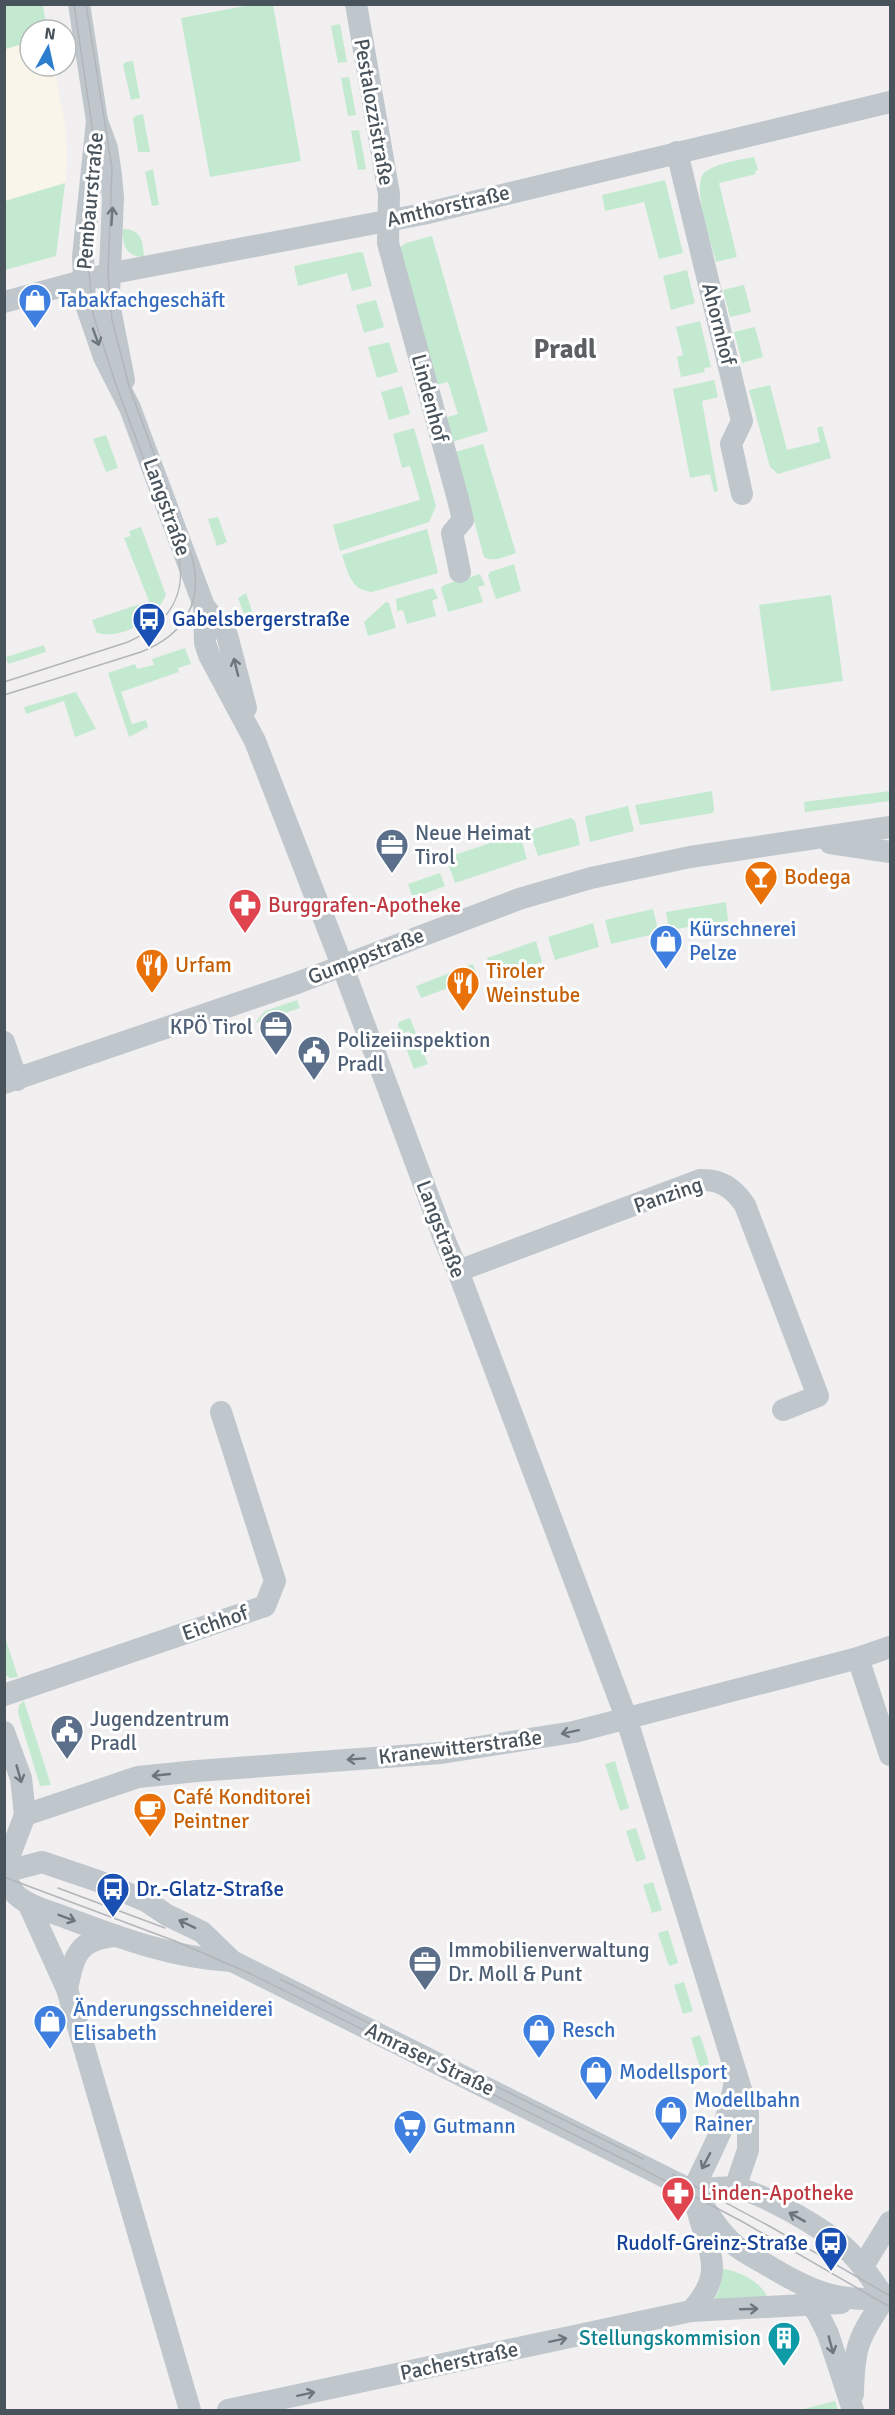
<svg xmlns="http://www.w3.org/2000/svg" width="895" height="2415" font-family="Signika,sans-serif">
  <rect width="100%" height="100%" fill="#f1eff0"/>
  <polygon fill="#faf5eb" points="30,42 30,66 54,66 66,130 67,160 65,183 5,201 5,49"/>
  <g fill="#c3ead0">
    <polygon points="5,4 43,5 47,30 30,30 30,42 5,49"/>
    <polygon points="256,4 273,5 301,161 210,177 181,18"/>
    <polygon points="340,24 347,62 338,63 331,26"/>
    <polygon points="133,61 140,98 131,100 123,65 126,62"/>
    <polygon points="349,77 356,115 348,116 341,78"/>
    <polygon points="143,114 150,152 138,152 133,119 135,116"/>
    <polygon points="359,130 366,169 358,170 351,131"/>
    <path d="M754,157l4,13 -3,1 1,3 -37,9 18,74 -21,5c-4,-17 -26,-78 -11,-90 12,-9 34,-12 49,-15z"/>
    <polygon points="153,169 159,205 152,206 145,172"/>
    <polygon points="665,180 683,253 659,259 644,202 605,211 602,195"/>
    <polygon points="65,183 56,256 5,270 5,201"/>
    <path d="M123,229c18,0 20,12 21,28 -18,0 -22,-12 -21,-28z"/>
    <polygon points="432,236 488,431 452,442 445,418 458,414 448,382 436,385 399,248 406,243"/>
    <polygon points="360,252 363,253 372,286 352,291 347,273 298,286 294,266"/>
    <polygon points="687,270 695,303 671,310 663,276"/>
    <polygon points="744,285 751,312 730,317 723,290"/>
    <polygon points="376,300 384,327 364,333 356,305"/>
    <polygon points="700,321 711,367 704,368 705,372 681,377 677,357 683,355 676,327"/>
    <polygon points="755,327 763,357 742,363 734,332"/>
    <polygon points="389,342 398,372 377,378 368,347"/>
    <polygon points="714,380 718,397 702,401 718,491 714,492 710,474 690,478 673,389"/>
    <polygon points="770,385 787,450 820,442 817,428 822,426 831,458 778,474 770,467 749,390"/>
    <polygon points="402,386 410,414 389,420 381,392"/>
    <polygon points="414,428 436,506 429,522 340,551 333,525 420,500 410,466 402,468 393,434"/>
    <polygon points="106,435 118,468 106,472 93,439"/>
    <path d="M483,444l33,109c-10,3 -22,10 -32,4l-29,-105z"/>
    <polygon points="218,517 227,542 217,546 208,519"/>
    <path d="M141,527l25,68c-11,24 -43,45 -69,38l-5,-13 57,-19 -25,-63 7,-2 -2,-5z"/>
    <path d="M427,529l11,44 -66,19c-21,-2 -24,-19 -30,-37z"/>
    <polygon points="514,564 521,591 496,599 488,575 490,572"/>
    <polygon points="480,574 485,585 478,587 483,602 448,612 441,588 444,585"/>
    <polygon points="433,588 438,598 432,601 436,616 407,624 403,610 397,611 396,599"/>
    <polygon points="246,593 256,623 248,624 238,598"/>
    <polygon points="831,595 843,681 771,691 759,605"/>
    <polygon points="386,602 389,603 396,628 368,636 364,622"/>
    <polygon points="44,645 46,652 8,664 6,657"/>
    <polygon points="185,648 191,664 178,668 179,672 121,692 132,724 146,720 148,727 129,737 108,673 135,664 137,669 154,665 152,659"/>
    <polygon points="76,692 96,729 75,737 64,701 26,714 24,707"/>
    <polygon points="712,791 714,810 713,813 640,825 635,805"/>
    <polygon points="890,791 890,801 805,812 804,802"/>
    <polygon points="628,806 634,831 590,842 585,818 586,816"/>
    <polygon points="571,818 575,821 580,845 538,856 530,833 531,830"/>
    <polygon points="517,834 520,835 527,859 455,883 446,858"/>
    <polygon points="440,873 445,886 413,898 408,884"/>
    <polygon points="726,902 728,921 669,930 666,912"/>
    <polygon points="653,909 659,933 611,944 605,920"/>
    <polygon points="593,923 599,947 555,960 548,937"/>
    <polygon points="536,941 542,962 495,978 487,958"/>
    <polygon points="473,964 478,977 421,998 416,986"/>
    <polygon points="297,1000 300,1008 255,1023 265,1011"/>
    <polygon points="410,1018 428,1064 414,1069 406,1048 414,1044 409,1031 401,1034 398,1025 399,1022"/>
    <polygon points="5,1637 18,1677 10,1678 5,1675"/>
    <polygon points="24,1701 51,1785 40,1786 18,1713 19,1705"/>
    <polygon points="615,1761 629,1808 620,1811 605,1764"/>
    <polygon points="636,1828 646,1859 636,1862 626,1831"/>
    <polygon points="653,1882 662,1910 652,1913 643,1885"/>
    <polygon points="668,1930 678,1963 669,1966 658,1933"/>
    <polygon points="684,1982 693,2011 683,2014 674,1985"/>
    <polygon points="700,2035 708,2060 710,2080 704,2081 691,2038"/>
    <path d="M723,2269c17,2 40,14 46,31h-55l5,-10z"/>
    <polygon points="835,2401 838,2410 800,2410"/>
  </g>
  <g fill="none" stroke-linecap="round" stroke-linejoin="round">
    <g stroke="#bfc7cc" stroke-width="22">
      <polyline points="79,4 97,121 107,148 111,175 113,198 109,294 111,314 124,380"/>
      <polyline points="356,4 389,194 388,243 458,499 463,520 452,533 460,572"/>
      <polyline points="97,121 83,257 85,302 104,357 130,408 204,606 227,635 246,708"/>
      <polyline points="677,152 742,421 731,444 742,494"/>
      <polyline points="4,302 108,274 423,214 890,102"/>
      <polyline points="204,606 205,643 209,655 255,741 342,965 445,1241 458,1271 626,1717 748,2112 748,2150 735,2188"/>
      <polyline points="830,843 890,852"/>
      <polyline points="4,1042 17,1080"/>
      <polyline points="4,1083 297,983 519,899 591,878 690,857 890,827"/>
      <path d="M458,1271l242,-91c21,-1 33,8 45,25l73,191 -35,14"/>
      <polyline points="858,1658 890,1755"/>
      <polyline points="4,1695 265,1606 275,1581 221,1412"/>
      <polyline points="4,1732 21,1778 25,1815 4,1870"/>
      <polyline points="25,1815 138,1777 197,1771 441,1753 574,1732 858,1658 890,1647"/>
      <path d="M4,1872l38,-10 56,19 48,20 21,14 35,17 30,29 461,230c13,18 25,40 43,55 9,7 21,13 31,19 41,25 70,38 118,33"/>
      <path d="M4,1875c5,8 8,18 16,23 13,10 32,14 47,20 53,20 107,40 165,43"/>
      <polyline points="28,1903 67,1989 190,2410"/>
      <path d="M67,1989c7,-34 11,-50 49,-53"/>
      <path d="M693,2191c13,-2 28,-5 41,-3 25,2 87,40 107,56 18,15 31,36 44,54l5,3"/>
      <path d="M693,2191c17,-40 38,-70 42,-114"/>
      <polyline points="863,2266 890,2222"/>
      <polyline points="806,2298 818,2314 828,2334 853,2410"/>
      <path d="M691,2311c38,-41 15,-61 5,-107"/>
      <path d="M853,2394c1,-48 5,-56 32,-96"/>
      <polyline points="228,2410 691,2311 841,2303"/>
    </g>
    <g stroke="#b2b5b9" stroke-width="1.5">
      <path d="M4,682l124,-40c44,-20 63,-51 47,-99l-60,-161 -22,-68 -5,-52 8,-109 -22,-149"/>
      <path d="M4,695l137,-43c43,-17 63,-49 51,-95l-63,-171 -17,-66 -4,-46 4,-106 -26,-164"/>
      <polyline points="4,1877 175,1941 249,1973 635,2165 743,2222 890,2307"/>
      <polyline points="58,1888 165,1928"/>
      <polyline points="280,1979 643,2159"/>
      <polyline points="672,2174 771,2227 890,2296"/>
    </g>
  </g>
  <defs><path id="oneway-shaft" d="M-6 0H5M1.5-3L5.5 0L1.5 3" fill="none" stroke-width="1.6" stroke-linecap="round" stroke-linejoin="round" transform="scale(1.5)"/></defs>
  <g stroke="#6c767d">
    <use href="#oneway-shaft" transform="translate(112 216) rotate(-86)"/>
    <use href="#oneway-shaft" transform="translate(96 337) rotate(70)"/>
    <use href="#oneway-shaft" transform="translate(236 667) rotate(-104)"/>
    <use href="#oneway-shaft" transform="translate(570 1732) rotate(168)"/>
    <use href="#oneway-shaft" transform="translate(356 1759) rotate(176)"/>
    <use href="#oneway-shaft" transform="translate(19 1774) rotate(74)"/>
    <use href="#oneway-shaft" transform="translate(161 1775) rotate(174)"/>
    <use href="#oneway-shaft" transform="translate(67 1918) rotate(21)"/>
    <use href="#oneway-shaft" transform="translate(187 1924) rotate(-154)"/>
    <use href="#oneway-shaft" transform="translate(706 2161) rotate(118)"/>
    <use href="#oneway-shaft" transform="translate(797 2217) rotate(-151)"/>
    <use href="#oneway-shaft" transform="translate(749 2309) rotate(-2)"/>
    <use href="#oneway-shaft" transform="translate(558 2340) rotate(-12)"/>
    <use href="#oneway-shaft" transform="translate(831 2345) rotate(75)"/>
    <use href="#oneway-shaft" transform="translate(306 2394) rotate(-12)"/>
  </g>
  <defs>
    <symbol id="shop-pin" viewBox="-11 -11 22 30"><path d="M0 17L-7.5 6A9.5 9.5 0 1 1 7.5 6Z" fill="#3f7fe0" stroke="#fff"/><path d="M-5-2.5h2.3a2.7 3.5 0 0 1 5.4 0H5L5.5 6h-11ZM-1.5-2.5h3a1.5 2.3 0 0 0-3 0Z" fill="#fff"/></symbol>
    <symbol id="bus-pin" viewBox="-11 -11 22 30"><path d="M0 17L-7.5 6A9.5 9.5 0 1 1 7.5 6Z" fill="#1a4fb4" stroke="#fff"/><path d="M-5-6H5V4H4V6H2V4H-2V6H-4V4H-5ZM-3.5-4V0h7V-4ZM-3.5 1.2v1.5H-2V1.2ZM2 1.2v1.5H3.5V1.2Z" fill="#fff"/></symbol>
    <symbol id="office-pin" viewBox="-11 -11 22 30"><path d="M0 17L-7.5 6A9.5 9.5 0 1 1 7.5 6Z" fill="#5c6f8a" stroke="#fff"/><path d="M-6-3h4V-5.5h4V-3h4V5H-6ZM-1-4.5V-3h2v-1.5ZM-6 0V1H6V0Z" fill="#fff"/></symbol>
    <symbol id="bar-pin" viewBox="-11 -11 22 30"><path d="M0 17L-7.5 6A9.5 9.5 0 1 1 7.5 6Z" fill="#e8710a" stroke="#fff"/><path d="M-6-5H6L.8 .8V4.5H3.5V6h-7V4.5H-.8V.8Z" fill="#fff"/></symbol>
    <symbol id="pharmacy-pin" viewBox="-11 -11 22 30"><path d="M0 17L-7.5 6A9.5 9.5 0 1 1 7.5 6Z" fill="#e0444e" stroke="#fff"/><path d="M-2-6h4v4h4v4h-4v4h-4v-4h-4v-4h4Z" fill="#fff"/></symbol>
    <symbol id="restaurant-pin" viewBox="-11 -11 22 30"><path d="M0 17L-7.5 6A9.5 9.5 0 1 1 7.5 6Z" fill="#e8710a" stroke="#fff"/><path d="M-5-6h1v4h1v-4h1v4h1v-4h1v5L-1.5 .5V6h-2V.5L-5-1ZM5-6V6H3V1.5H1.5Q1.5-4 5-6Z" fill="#fff"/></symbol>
    <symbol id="civic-pin" viewBox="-11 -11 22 30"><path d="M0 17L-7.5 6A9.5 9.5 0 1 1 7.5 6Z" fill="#5c6f8a" stroke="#fff"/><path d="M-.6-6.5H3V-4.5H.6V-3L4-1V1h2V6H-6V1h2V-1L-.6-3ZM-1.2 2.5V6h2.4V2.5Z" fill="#fff"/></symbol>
    <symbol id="cafe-pin" viewBox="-11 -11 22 30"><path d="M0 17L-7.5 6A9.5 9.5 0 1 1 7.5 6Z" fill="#e8710a" stroke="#fff"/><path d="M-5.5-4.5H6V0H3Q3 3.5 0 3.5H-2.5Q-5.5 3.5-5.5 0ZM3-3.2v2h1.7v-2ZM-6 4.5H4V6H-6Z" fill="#fff"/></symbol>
    <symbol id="supermarket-pin" viewBox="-11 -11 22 30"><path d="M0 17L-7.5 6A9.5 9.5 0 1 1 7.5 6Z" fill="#3f7fe0" stroke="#fff"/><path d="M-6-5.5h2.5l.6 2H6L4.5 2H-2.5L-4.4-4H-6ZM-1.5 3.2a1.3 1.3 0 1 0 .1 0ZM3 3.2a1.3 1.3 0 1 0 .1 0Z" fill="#fff"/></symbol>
    <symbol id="building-pin" viewBox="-11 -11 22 30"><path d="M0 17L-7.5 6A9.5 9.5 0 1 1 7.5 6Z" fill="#0f9aa8" stroke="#fff"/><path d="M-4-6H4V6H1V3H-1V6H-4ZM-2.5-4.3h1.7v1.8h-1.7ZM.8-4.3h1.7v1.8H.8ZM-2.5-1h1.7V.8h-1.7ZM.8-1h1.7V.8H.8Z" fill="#fff"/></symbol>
  </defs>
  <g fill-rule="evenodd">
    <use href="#shop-pin" x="16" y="281" width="38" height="52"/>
    <use href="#bus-pin" x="130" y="600" width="38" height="52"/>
    <use href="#office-pin" x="373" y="826" width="38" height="52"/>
    <use href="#bar-pin" x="742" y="858" width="38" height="52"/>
    <use href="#pharmacy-pin" x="226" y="886" width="38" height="52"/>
    <use href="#shop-pin" x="647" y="922" width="38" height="52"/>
    <use href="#restaurant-pin" x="133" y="946" width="38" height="52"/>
    <use href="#restaurant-pin" x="444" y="964" width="38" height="52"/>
    <use href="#office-pin" x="257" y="1008" width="38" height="52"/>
    <use href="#civic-pin" x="295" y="1033" width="38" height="52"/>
    <use href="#civic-pin" x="48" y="1712" width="38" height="52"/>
    <use href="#cafe-pin" x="131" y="1790" width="38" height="52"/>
    <use href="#bus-pin" x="94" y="1870" width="38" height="52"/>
    <use href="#office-pin" x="406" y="1943" width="38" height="52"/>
    <use href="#shop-pin" x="31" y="2002" width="38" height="52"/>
    <use href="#shop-pin" x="520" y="2011" width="38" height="52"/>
    <use href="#shop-pin" x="577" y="2053" width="38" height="52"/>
    <use href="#shop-pin" x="652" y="2093" width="38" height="52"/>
    <use href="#supermarket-pin" x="391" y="2107" width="38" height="52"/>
    <use href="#pharmacy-pin" x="659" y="2174" width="38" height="52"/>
    <use href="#bus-pin" x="812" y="2224" width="38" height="52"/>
    <use href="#building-pin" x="765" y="2319" width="38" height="52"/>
  </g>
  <g text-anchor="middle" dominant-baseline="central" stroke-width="6" stroke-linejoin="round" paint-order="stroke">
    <g font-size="21" fill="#49535b" stroke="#fff">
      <text transform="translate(374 112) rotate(80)">Pestalozzistraße</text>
      <text transform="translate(90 201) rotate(-85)">Pembaurstraße</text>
      <text transform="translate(448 206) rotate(-13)">Amthorstraße</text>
      <text transform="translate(719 324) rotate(76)">Ahornhof</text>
      <text transform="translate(430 398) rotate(75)">Lindenhof</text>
      <text transform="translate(167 507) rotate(70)">Langstraße</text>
      <text transform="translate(366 956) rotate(-21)">Gumppstraße</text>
      <text transform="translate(668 1195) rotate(-19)">Panzing</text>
      <text transform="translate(441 1229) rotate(69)">Langstraße</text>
      <text transform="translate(215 1623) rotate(-19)">Eichhof</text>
      <text transform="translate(460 1747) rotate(-7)">Kranewitterstraße</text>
      <text transform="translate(430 2059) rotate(26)">Amraser Straße</text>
      <text transform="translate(459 2361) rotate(-12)">Pacherstraße</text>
    </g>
    <g font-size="21" fill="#366cbe" stroke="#fff" text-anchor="start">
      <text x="58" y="300">Tabakfachgeschäft</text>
      <text x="689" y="929">Kürschnerei<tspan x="689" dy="24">Pelze</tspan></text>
      <text x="73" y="2009">Änderungsschneiderei<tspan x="73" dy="24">Elisabeth</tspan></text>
      <text x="562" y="2030">Resch</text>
      <text x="619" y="2072">Modellsport</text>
      <text x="694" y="2100">Modellbahn<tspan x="694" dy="24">Rainer</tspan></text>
      <text x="433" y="2126">Gutmann</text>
    </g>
    <g font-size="21" fill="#164399" stroke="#fff" text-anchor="start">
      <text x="172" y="619">Gabelsbergerstraße</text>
      <text x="136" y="1889">Dr.-Glatz-Straße</text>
      <text x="808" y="2243" text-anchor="end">Rudolf-Greinz-Straße</text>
    </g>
    <g font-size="21" fill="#4e5e75" stroke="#fff" text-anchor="start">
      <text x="415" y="833">Neue Heimat<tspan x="415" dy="24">Tirol</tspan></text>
      <text x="253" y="1027" text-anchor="end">KPÖ Tirol</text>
      <text x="337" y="1040">Polizeiinspektion<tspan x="337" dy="24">Pradl</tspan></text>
      <text x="90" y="1719">Jugendzentrum<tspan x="90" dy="24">Pradl</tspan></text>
      <text x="448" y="1950">Immobilienverwaltung<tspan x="448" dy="24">Dr. Moll &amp; Punt</tspan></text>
    </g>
    <g font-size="21" fill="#c56008" stroke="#fff" text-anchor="start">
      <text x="784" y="877">Bodega</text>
      <text x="175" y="965">Urfam</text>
      <text x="486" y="971">Tiroler<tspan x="486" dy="24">Weinstube</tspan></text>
      <text x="173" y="1797">Café Konditorei<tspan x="173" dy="24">Peintner</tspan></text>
    </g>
    <g font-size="21" fill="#be3a42" stroke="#fff" text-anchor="start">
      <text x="268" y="905">Burggrafen-Apotheke</text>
      <text x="701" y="2193">Linden-Apotheke</text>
    </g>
    <g font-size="21" fill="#0d838f" stroke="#fff" text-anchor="end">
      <text x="761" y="2338">Stellungskommision</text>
    </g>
    <g font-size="27" font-weight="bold" fill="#5d6063" stroke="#fff">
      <text x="565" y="349">Pradl</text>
    </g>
  </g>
  <rect width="895" height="2415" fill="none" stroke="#49535b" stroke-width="12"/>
  <g transform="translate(48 48) rotate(8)"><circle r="28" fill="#ffffff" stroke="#b6babd" stroke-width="1.5"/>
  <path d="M0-4.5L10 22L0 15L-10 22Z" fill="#2d7dce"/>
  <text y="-9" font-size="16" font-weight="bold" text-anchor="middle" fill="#49535b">N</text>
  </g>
</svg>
